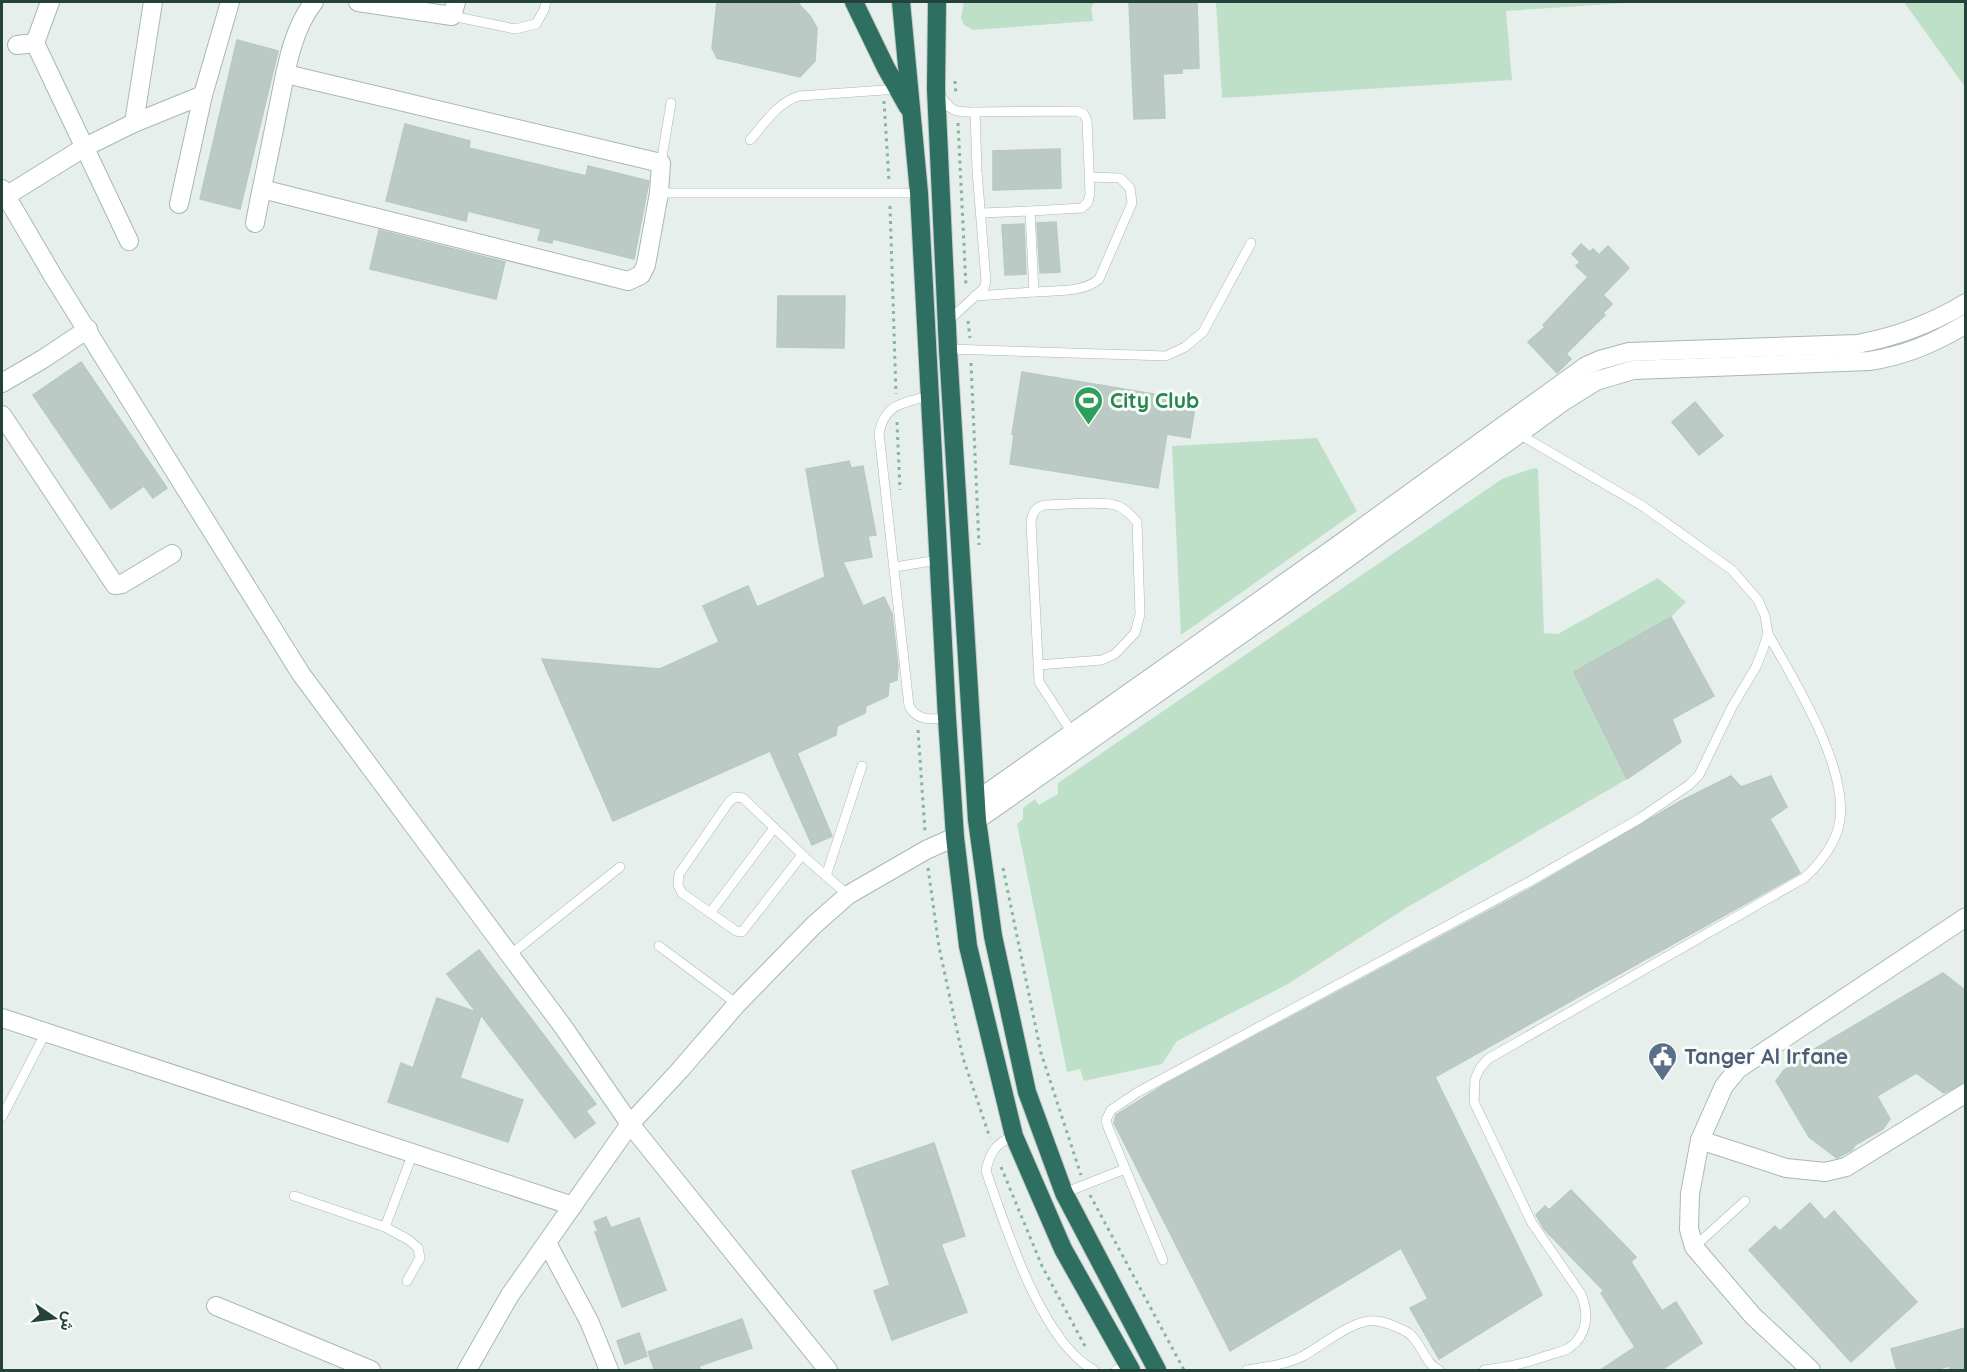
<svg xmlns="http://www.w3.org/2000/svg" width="1967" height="1372" font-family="Quicksand,Vazirmatn,sans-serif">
  <rect width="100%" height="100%" fill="#e6efeb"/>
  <g fill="#bfe0c8">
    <polygon points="964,2 1094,2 1091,8 1093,21 973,30 964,25 961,18"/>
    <polygon points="1216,2 1641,2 1506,11 1512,80 1222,98"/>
    <polygon points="1904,2 1965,2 1965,87"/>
    <polygon points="1317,438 1357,511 1181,635 1172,446"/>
    <polygon points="1534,468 1538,469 1544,633 1558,634 1658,578 1686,602 1671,617 1627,779 1406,908 1288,984 1177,1041 1162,1064 1084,1081 1080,1069 1067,1072 1017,824 1023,819 1023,808 1035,799 1039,805 1058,794 1058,783 1502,479"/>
  </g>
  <g fill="#bbcac4" stroke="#b8c9c2" stroke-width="1.5">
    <polygon points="717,2 797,2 810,16 817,28 815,61 800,77 717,58 712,48"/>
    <polygon points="1129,2 1197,2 1199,68 1182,69 1182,73 1163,74 1165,118 1134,119"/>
    <polygon points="237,40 278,51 240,209 200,199"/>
    <polygon points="405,124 470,141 469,148 586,176 588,166 649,181 634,259 553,239 552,243 538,240 541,229 468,211 466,221 386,201"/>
    <polygon points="1060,149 1061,188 993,190 993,151"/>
    <polygon points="1056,222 1060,272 1040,273 1037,223"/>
    <polygon points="1024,224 1026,274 1005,275 1002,225"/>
    <polygon points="379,230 505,262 496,299 370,269"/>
    <polygon points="1581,244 1590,252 1593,249 1599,255 1608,246 1629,268 1603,295 1612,304 1603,313 1605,315 1566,354 1571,359 1557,373 1528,342 1545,327 1543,325 1588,277 1576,266 1580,262 1572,254"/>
    <polygon points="778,296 845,296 844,348 777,347"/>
    <polygon points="81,362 167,488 153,498 144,486 111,509 33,395"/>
    <polygon points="1022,372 1196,401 1190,438 1167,434 1158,488 1010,464 1014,435 1012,434"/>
    <polygon points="1695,402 1723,436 1699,455 1672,422"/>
    <polygon points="849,461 851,468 863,466 876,535 868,536 872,557 843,562 863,606 884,597 892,614 898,667 897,680 889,683 888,696 866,706 865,713 837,726 836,735 797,753 832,836 812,845 770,751 613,821 542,659 660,669 719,642 703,606 748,586 757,607 825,577 806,469"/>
    <polygon points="1671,617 1714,696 1672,719 1681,742 1627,779 1574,672"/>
    <polygon points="1731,776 1741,787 1771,776 1787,807 1770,819 1800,873 1435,1077 1542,1295 1439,1359 1410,1308 1428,1299 1401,1248 1230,1351 1114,1123 1116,1115 1164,1085 1528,890 1679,802"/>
    <polygon points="479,950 596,1104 586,1111 595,1123 575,1138 481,1015 460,1078 523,1100 508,1142 388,1102 401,1063 413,1068 437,998 476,1012 447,974"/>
    <polygon points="1943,973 1965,990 1965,1082 1944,1093 1916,1073 1877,1096 1890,1119 1883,1129 1855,1145 1852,1150 1837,1158 1809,1137 1776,1081 1784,1070 1806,1057 1811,1051"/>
    <polygon points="934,1143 965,1236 941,1244 967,1312 892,1340 874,1291 890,1285 852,1171"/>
    <polygon points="1571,1190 1636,1257 1631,1262 1662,1311 1676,1302 1702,1343 1660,1371 1599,1371 1635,1347 1601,1293 1604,1291 1544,1229 1536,1215 1545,1206 1549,1210"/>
    <polygon points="1810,1203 1825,1220 1834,1211 1917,1302 1851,1362 1749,1250 1775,1226 1780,1231"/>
    <polygon points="606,1217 611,1228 639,1218 666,1290 622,1307 595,1232 598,1231 594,1222"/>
    <polygon points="742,1319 752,1348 699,1366 701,1371 655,1371 648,1352"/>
    <polygon points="1965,1328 1965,1371 1950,1371 1949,1366 1932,1371 1897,1371 1891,1349"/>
    <polygon points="639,1333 647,1356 625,1364 617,1341"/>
  </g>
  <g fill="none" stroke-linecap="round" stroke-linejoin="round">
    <defs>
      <g id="lane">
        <polyline points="452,16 515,29 536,24 544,10 546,2"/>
        <path d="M939,94c13,18 14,18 36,18l2,59 9,110 -2,7 -37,34"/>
        <polyline points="975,112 1077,111 1084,114 1087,121 1090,194 1088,202 1082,208 1030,211"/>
        <path d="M750,140c15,-17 27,-37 49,-44l100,-7"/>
        <polyline points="661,163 671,103"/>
        <polyline points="659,193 919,193"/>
        <path d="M1034,292c20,-2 50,1 65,-13l33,-76 -2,-15 -10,-10 -31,-1"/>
        <polyline points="975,296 1034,292 1030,211 982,213"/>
        <polyline points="948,349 1166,356 1185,347 1203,332 1251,243"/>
        <path d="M929,396c-25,7 -44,7 -50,37l30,273c9,16 22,13 38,12"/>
        <polyline points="895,567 938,560"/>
        <path d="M1038,665l64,-5 13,-6 20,-21 5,-19 -3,-92c-5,-6 -12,-13 -19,-16 -15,-6 -56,-1 -74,-1 -9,3 -11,7 -13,16l8,161 34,52"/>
        <polyline points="802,855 742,932 736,931 682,893 678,885 679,874 729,802 735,797 743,798 809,861 848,895"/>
        <polyline points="826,876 862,766"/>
        <polyline points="710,913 774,828"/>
        <polyline points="659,946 737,1004"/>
        <polyline points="510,955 620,867"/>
        <polyline points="2,1117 46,1032"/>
        <path d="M1014,1136c-18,7 -24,16 -28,35 19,54 55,171 108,199"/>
        <polyline points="1064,1193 1125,1169"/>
        <polyline points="294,1196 385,1227"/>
        <polyline points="1694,1247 1745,1201"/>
        <polyline points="1163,1260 1108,1127 1106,1120 1111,1110 1138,1092 1525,884 1639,819 1689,785 1699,775 1732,707 1756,667 1763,649 1768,634 1765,616 1758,600 1732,570 1644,507 1519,434"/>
        <polyline points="407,1281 420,1258 418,1248 409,1240 385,1227 413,1153"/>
        <polyline points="1116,1370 1129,1367"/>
        <path d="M1247,1370c19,-3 37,-5 54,-13 20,-10 54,-40 75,-36 9,1 19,5 27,9 18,7 19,32 36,40"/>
        <path d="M1484,1370c20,-2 39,-6 59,-13 8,-3 19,-5 26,-9 19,-13 20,-35 12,-54l-49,-71 -58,-121 1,-23 5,-11 8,-9 316,-181c15,-13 31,-34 35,-53 12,-54 -45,-145 -71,-191"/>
      </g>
      <g id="street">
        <polyline points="358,2 452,16 456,2"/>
        <polyline points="35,43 129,241"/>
        <polyline points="17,45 35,43 50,2"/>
        <polyline points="134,123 153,2"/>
        <polyline points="262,189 628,281 641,275 646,265 659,193 661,163 286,74"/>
        <polyline points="6,196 85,147 134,123 203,95"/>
        <polyline points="179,204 203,95 230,2"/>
        <path d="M255,223c7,-37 15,-73 22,-109 8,-37 13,-82 37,-112"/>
        <polyline points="2,383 43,359 88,329"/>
        <polyline points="2,415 115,585 122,584 172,554"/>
        <path d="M976,801l361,-255 249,-180 14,-6 29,-8 228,-8c40,-7 74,-20 109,-41"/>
        <path d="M977,820l310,-218 277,-201 32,-20 37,-11 236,-9c36,-5 66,-18 97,-37"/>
        <polyline points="2,1018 573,1206"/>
        <polyline points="1700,1140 1786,1168 1825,1172 1846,1167 1966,1093"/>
        <polyline points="547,1243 589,1321 609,1370"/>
        <polyline points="216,1306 371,1370"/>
        <polyline points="828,1370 630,1124 680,1070 737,1004 814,925 848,895 926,850 955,837"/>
        <polyline points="1811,1370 1753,1316 1694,1247 1689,1229 1690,1194 1700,1140 1724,1086 1738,1069 1966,917"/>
      </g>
      <polyline id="secondary" points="2,189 53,276 301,674 564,1028 630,1124 510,1295 467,1370"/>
      <g id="highway">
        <polyline points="854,2 886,68 908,107"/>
        <polyline points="901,2 919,193 947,718 955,837 968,946 1014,1136 1063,1249 1131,1370"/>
        <polyline points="937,2 936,89 948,349 977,820 993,936 1027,1092 1064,1193 1157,1370"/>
      </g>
    </defs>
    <use href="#lane" stroke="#a8b8b2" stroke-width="10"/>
    <use href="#street" stroke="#a8b8b2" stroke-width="20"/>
    <use href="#secondary" stroke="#a4bbb3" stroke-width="20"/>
    <use href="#highway" stroke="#c2cac8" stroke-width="20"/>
    <g stroke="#86b3a5" stroke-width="3" stroke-dasharray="3 4.5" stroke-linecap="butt">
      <polyline points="955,81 956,95"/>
      <polyline points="884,101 889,181"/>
      <polyline points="958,123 966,287"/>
      <polyline points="890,206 896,394"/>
      <polyline points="968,321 970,338"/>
      <polyline points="971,363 979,545"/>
      <polyline points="897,422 900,490"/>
      <polyline points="918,730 925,831"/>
      <polyline points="928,868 939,947 963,1058 990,1138"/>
      <polyline points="1003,868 1041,1053 1081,1175"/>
      <polyline points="1001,1167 1042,1266 1086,1348"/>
      <polyline points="1090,1195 1184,1370"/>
    </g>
    <use href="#lane" stroke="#fff" stroke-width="9"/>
    <use href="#street" stroke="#fff" stroke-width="18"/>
    <use href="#secondary" stroke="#fff" stroke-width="18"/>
    <use href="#highway" stroke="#2f6f62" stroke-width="18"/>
  </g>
  <defs>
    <symbol id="stadium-pin" viewBox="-11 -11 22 30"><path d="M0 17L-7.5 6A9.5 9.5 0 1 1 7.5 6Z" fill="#2e9e5b" stroke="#f7fbf9"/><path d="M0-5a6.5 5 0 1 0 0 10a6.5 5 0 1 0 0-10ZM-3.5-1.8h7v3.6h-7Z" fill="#fff"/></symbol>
    <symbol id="civic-pin" viewBox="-11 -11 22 30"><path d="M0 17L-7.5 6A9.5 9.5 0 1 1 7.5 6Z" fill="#5c6f8a" stroke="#f7fbf9"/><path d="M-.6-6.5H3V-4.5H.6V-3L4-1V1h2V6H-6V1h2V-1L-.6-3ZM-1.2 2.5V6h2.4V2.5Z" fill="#fff"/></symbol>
  </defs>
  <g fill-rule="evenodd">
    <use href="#stadium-pin" x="1072" y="384" width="33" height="45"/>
    <use href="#civic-pin" x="1646" y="1040" width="33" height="45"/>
  </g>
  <g text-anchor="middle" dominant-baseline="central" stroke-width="6" stroke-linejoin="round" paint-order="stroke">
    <g font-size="21" font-weight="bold" fill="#27864d" stroke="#f7fbf9" text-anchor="start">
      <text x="1110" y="400">City Club</text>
    </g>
    <g font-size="21" font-weight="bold" fill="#4e5e75" stroke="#f7fbf9" text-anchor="start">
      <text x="1684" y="1056">Tanger Al Irfane</text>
    </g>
  </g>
  <rect width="1967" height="1372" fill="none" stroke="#24423a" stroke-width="6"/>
  <g transform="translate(54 1318) rotate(104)" stroke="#f7fbf9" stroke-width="4.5" paint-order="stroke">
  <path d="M0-4.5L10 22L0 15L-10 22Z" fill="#24423a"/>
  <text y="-9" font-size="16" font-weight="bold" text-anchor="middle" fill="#24423a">ش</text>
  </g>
</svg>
